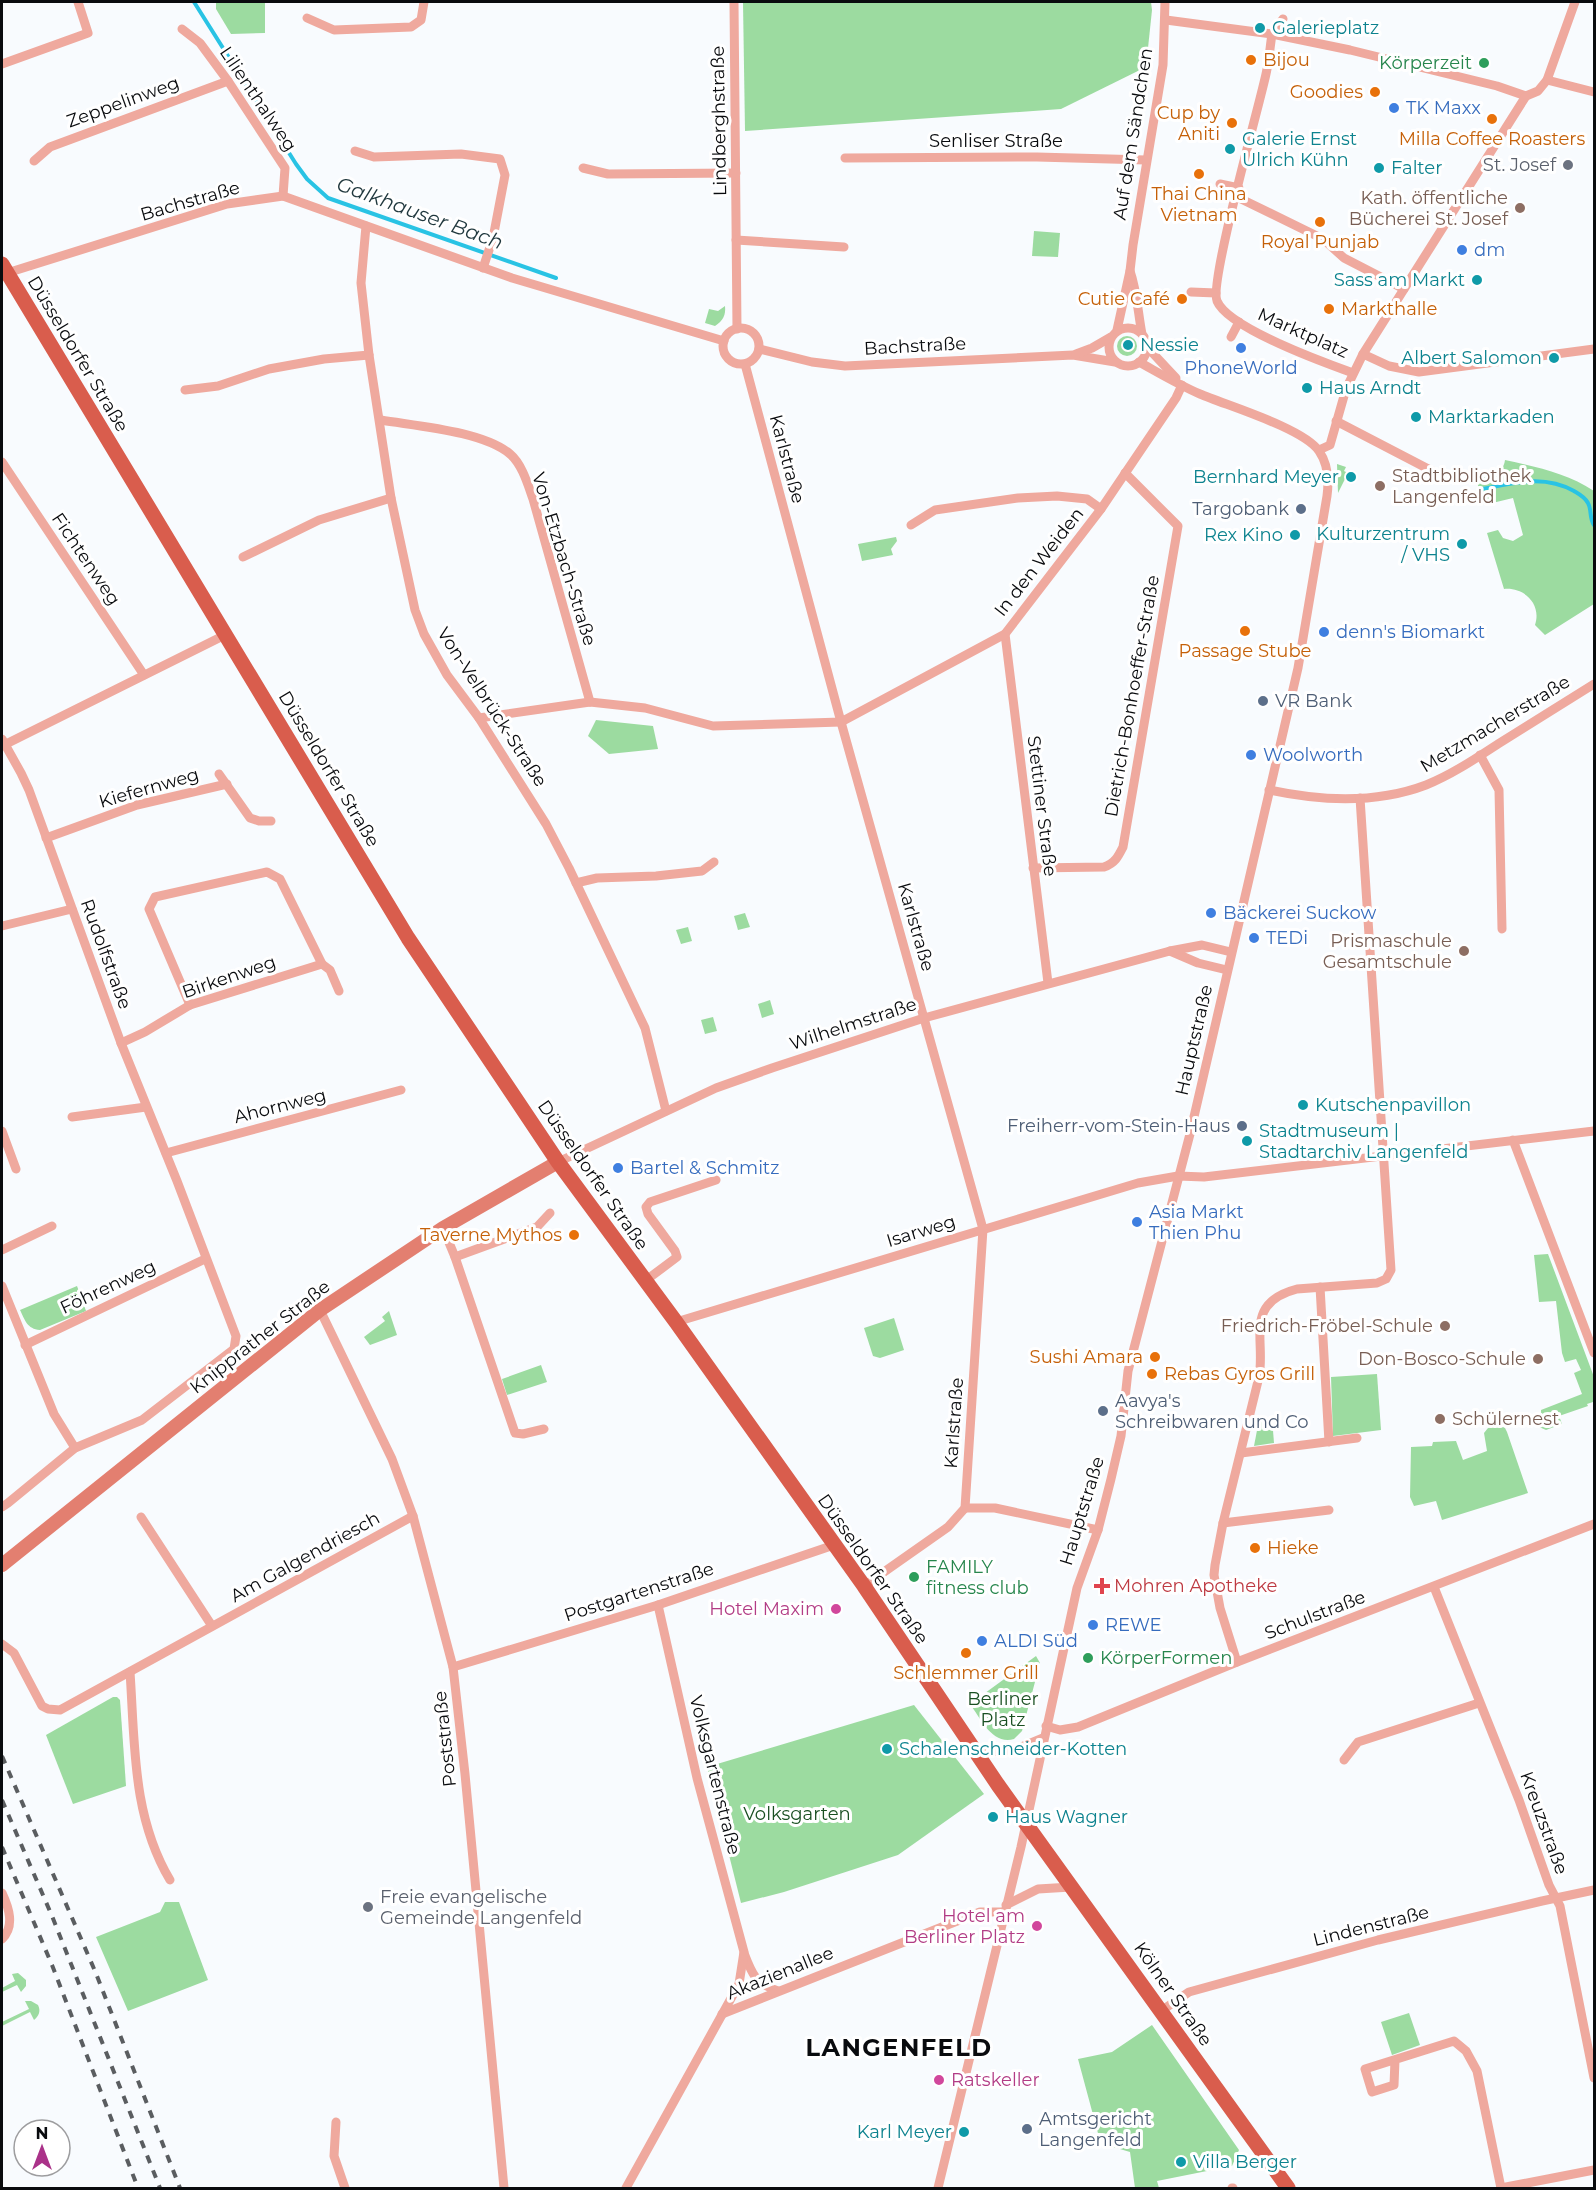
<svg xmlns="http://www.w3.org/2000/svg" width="1596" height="2190" font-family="Montserrat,sans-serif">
  <rect width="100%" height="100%" fill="#f8fbfe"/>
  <g fill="#9cdba0">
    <polygon points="216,2 265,2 265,33 231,34 216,9"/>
    <polygon points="743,2 1151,2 1152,10 1146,67 1061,109 745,131"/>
    <polygon points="1034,231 1060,233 1058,257 1032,256"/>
    <path d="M725,306c1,9 -2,15 -10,20l-10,-3 4,-14 9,2z"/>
    <circle cx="1127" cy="346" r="10"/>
    <path d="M1505,460c32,7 62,13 89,31v113l-49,31 -10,-10c7,-21 -11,-38 -31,-36l-17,-56 11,-3 5,8 10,3 10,-6 -10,-37 -29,7 -8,-26c13,-2 27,-4 29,-19z"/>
    <polygon points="1337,464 1346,467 1344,471 1348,473 1338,493"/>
    <polygon points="896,537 897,541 891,549 893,555 862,561 858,544"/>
    <polygon points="596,720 653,726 658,749 609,754 588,736"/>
    <polygon points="745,913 750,927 738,930 734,916"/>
    <polygon points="688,927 692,941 681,944 676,930"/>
    <polygon points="770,1000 774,1014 762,1018 758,1004"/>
    <polygon points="713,1017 717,1031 705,1034 701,1020"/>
    <polygon points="1548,1254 1594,1377 1594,1404 1593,1402 1587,1404 1588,1406 1559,1416 1562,1424 1546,1430 1537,1426 1532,1417 1541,1413 1541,1410 1582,1394 1574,1373 1581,1370 1576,1359 1565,1362 1562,1353 1556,1301 1539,1302 1534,1255"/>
    <path d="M77,1286l9,25 -46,19c-13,-1 -15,-10 -20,-20z"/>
    <polygon points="389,1311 397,1335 370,1345 364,1337 385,1321 382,1317"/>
    <polygon points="894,1318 904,1350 880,1358 873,1356 864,1328"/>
    <polygon points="541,1365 547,1382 507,1395 502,1379"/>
    <polygon points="1377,1374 1381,1430 1333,1436 1331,1377"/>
    <polygon points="1272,1418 1274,1443 1254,1446 1259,1420"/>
    <polygon points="1499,1425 1505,1428 1507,1432 1528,1493 1442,1520 1436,1501 1414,1506 1410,1497 1411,1447 1432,1446 1433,1442 1456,1441 1463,1460 1487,1451 1484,1433 1488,1428"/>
    <path d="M1036,1656l4,7 -18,68 -8,8c-22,6 -33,-20 -44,-35z"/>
    <polygon points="113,1697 117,1697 120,1700 126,1786 73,1804 46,1735"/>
    <polygon points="914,1705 984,1794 898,1855 784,1892 741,1903 707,1767"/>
    <polygon points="165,1902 179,1902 208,1980 128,2011 96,1937 160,1912"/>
    <polygon points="18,1973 26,1980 26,1986 21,1992 17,1985 2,1992 2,1988 15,1981 12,1974"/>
    <path d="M25,2001h6l7,4c3,6 1,11 -4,15l-4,-8 -28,14v-4l27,-13z"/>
    <polygon points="1409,2013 1420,2045 1392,2055 1381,2022"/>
    <polygon points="1152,2025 1239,2150 1232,2166 1157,2181 1159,2188 1135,2188 1130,2152 1113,2147 1099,2137 1078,2059 1112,2052"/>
  </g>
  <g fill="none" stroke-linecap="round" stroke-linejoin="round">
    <g stroke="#29c3e4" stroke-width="4">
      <polyline points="194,2 296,164 307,179 328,198 556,278"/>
      <path d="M1482,489c32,-6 62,-15 92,2 5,3 11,6 14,12 4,7 1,15 6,22"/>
    </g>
    <g stroke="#efa99e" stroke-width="9">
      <polyline points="734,2 737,329"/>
      <polyline points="307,18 334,30 411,27 421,20 424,2"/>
      <polyline points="1166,20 1272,34 1350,50 1497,86 1526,96 1538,91 1547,80 1575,2"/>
      <polyline points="182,29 200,43 228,81 285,168 283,196"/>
      <path d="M1272,34c-2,13 -3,27 -6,40 -7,33 -57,209 -49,227 11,27 108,62 136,72"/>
      <polyline points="1272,34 1283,19"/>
      <polyline points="2,64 88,33 78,2"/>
      <polyline points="1547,80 1594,92"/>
      <polyline points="355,151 374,157 461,154 500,159 505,175 493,238 483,268"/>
      <polyline points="845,158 1037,157 1146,160"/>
      <polyline points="34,161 50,147 228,81"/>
      <polyline points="583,168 608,174 736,173"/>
      <polyline points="1220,184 1239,188"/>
      <polyline points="1237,197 1323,239 1344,258 1404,289"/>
      <polyline points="366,226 361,283 369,355 391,498 415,610 424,634 447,675 479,718 546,824 569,868 645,1028 666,1111"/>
      <polyline points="736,240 844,247"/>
      <path d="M1130,271c7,20 8,42 12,63"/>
      <polyline points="7,273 227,204 283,196 512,278 724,341"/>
      <polyline points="1191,292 1216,293"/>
      <circle cx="1128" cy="347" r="19"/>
      <circle cx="741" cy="346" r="18"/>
      <polyline points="1117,330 1130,271 1133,245 1163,65 1165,2"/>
      <polyline points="1231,337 1239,322"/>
      <polyline points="1147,347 1176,378"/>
      <polyline points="759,349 812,362 845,366 1073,355 1115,362"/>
      <polyline points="1076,354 1092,348 1111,337"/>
      <polyline points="1363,354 1389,366 1419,372 1594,349"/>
      <polyline points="745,364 841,722 983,1229 965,1508 948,1527 864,1586"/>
      <polyline points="185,390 218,386 269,369 324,359 369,355"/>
      <path d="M381,420c35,6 102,11 129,34 12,10 18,31 23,45l57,203"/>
      <polyline points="1336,421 1438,474"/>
      <polyline points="1319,450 1330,445 1346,389 1363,354 1526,96"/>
      <polyline points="2,462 144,675"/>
      <polyline points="911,525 935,510 1018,498 1057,496 1087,499 1101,509"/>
      <polyline points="243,557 319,520 391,498"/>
      <polyline points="1005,634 1048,983"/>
      <polyline points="479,718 590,702 645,708 713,726 841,722 1005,634 1101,509 1176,398 1182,385"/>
      <polyline points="2,739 21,773 29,790 121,1043 177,1181 236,1336 234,1349 142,1420 75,1448 8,1503 2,1507"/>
      <polyline points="6,744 225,635"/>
      <polyline points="1480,755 1499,790 1502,929"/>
      <polyline points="219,774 250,818 259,821 271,821"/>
      <path d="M1269,790c51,11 107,14 157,-5 25,-10 49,-26 72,-41 32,-20 64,-40 96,-60"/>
      <polyline points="46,838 137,805 227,784"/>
      <path d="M1033,868l71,-1c11,-4 14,-10 19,-20l55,-321 -53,-53"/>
      <polyline points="576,883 597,878 656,876 702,871 714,862"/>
      <polyline points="2,926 72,909"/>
      <polyline points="1170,951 1198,963 1227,970"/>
      <polyline points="190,1005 149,909 155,897 267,872 280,879 322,964"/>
      <polyline points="121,1043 145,1032 190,1005 322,964 330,970 339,991"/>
      <polyline points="72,1117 146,1107"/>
      <polyline points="2,1131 16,1169"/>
      <polyline points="1513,1140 1594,1353"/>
      <polyline points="166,1153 401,1090"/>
      <polyline points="558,1162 716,1088 772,1068 924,1018 1170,951 1202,945 1231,952"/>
      <polyline points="443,1228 455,1257 515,1433 523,1434 544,1429"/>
      <polyline points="2,1250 52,1226"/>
      <polyline points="455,1257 537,1227 550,1213"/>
      <polyline points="645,1281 677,1257 675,1251 648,1214 646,1207 650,1202 716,1180"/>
      <polyline points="2,1286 54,1414 75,1448"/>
      <polyline points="1320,1287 1329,1442"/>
      <polyline points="320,1310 392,1459 413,1516 453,1667 465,1774 504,2188"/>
      <polyline points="676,1322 1138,1183 1178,1176 1204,1177 1594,1131"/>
      <polyline points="25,1345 205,1259"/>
      <polyline points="1241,1453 1357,1438"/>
      <polyline points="965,1508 995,1508 1098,1530"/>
      <polyline points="141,1517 212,1626"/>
      <polyline points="1223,1523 1329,1510"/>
      <polyline points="1434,1587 1519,1800 1549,1885 1560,1906 1594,2078"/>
      <polyline points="2,1644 14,1653 42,1706 48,1709 60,1710 413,1516"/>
      <path d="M1237,1662l-17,-54 -6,-33 1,-10 8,-42 36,-146c7,-37 -16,-74 38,-88l80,-6 9,-4 5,-9 -31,-472"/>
      <polyline points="453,1667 658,1605 834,1545"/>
      <path d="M130,1672c5,72 2,144 40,208"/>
      <polyline points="1046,1726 1060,1730 1078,1727 1237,1662 1594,1524"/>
      <polyline points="976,1753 1014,1750 1043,1738"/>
      <polyline points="1344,1760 1358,1742 1479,1703"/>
      <path d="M2,1893c7,15 13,33 0,46"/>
      <polyline points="1006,1905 1038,1889 1071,1887"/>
      <path d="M744,1953c8,21 11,30 34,38"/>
      <polyline points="1161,2011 1189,1992 1378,1940 1542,1901 1594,1890"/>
      <polyline points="722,2014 980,1912 1004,1912"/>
      <polyline points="1395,2060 1394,2085 1372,2092 1365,2069 1454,2041 1466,2051 1477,2071 1501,2188"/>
      <polyline points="336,2122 334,2156 345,2188"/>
      <polyline points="626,2188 739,1984 744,1952 697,1778 658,1605"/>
      <path d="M938,2188l83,-341 56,-259 21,-58 13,-51 10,-43 7,-65 62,-237 108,-466 29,-172c2,-15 1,-32 -8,-45 -16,-23 -91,-45 -119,-57 -21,-9 -41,-21 -61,-32"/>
      <polyline points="1232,2188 1233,2188"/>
      <polyline points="1501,2188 1594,2170"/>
    </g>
    <polyline stroke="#e37f70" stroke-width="14" points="2,1565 320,1310 443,1228 558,1162"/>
    <polyline stroke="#d95d4d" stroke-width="15" points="2,264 408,938 558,1162 676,1322 864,1586 998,1785 1288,2188"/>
    <g stroke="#5a5d60" stroke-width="4" stroke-dasharray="8 8" stroke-linecap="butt">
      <polyline points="2,1756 95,1971 180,2188"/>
      <polyline points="2,1800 52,1916 160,2188"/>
      <polyline points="2,1847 52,1965 138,2188"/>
    </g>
  </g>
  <g fill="#0f9aa8" stroke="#fff" stroke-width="2">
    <circle cx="1260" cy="28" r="6"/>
    <circle cx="1230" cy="149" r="6"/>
    <circle cx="1379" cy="168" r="6"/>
    <circle cx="1477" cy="280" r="6"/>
    <circle cx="1128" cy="345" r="6"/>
    <circle cx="1554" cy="358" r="6"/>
    <circle cx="1307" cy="388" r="6"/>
    <circle cx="1416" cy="417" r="6"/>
    <circle cx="1351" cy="477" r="6"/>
    <circle cx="1295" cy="535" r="6"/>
    <circle cx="1462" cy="544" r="6"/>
    <circle cx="1303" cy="1105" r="6"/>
    <circle cx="1247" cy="1141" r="6"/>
    <circle cx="887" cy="1749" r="6"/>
    <circle cx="993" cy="1817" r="6"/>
    <circle cx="964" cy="2132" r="6"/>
    <circle cx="1181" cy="2162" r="6"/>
  </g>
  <g fill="#e8710a" stroke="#fff" stroke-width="2">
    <circle cx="1251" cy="60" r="6"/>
    <circle cx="1375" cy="92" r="6"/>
    <circle cx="1492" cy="119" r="6"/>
    <circle cx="1232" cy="123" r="6"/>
    <circle cx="1199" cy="174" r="6"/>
    <circle cx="1320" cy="222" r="6"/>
    <circle cx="1182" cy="299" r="6"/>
    <circle cx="1329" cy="309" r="6"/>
    <circle cx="1245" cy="631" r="6"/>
    <circle cx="574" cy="1235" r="6"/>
    <circle cx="1155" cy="1357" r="6"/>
    <circle cx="1152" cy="1374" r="6"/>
    <circle cx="1255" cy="1548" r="6"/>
    <circle cx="966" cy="1653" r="6"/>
  </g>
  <g fill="#2e9e5b" stroke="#fff" stroke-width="2">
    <circle cx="1484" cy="63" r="6"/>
    <circle cx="914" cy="1577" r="6"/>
    <circle cx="1088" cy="1658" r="6"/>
  </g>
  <g fill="#3f7fe0" stroke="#fff" stroke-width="2">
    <circle cx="1394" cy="108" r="6"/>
    <circle cx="1462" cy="250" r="6"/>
    <circle cx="1241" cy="348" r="6"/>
    <circle cx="1324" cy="632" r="6"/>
    <circle cx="1251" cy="755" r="6"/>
    <circle cx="1211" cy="913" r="6"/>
    <circle cx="1254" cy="938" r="6"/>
    <circle cx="618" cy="1168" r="6"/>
    <circle cx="1137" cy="1222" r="6"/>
    <circle cx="1093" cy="1625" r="6"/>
    <circle cx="982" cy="1641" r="6"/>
  </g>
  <g fill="#6b7280" stroke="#fff" stroke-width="2">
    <circle cx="1568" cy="165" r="6"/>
    <circle cx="368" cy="1907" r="6"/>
  </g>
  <g fill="#8d6e63" stroke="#fff" stroke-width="2">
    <circle cx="1520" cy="208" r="6"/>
    <circle cx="1380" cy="486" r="6"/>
    <circle cx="1464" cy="951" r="6"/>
    <circle cx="1445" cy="1326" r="6"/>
    <circle cx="1538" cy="1359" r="6"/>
    <circle cx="1440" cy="1419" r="6"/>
  </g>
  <g fill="#5c6f8a" stroke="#fff" stroke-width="2">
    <circle cx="1301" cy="509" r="6"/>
    <circle cx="1263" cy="701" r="6"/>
    <circle cx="1242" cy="1126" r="6"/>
    <circle cx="1103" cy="1411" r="6"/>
    <circle cx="1027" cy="2129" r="6"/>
  </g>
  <path fill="#e0444e" stroke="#fff" stroke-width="2" d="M1099 1577h6v6h6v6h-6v6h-6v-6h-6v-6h6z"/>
  <g fill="#d1479c" stroke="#fff" stroke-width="2">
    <circle cx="836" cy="1609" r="6"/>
    <circle cx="1037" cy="1926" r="6"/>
    <circle cx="939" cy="2080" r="6"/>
  </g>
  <g text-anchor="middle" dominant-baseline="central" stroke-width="6" stroke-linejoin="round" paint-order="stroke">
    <g font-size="18" fill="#0d838f" stroke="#fff" text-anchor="start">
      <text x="1272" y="28">Galerieplatz</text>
      <text x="1242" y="139">Galerie Ernst<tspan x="1242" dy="21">Ulrich Kühn</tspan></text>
      <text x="1391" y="168">Falter</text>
      <text x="1465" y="280" text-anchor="end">Sass am Markt</text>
      <text x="1140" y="345">Nessie</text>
      <text x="1542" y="358" text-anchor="end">Albert Salomon</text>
      <text x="1319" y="388">Haus Arndt</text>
      <text x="1428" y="417">Marktarkaden</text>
      <text x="1339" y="477" text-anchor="end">Bernhard Meyer</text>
      <text x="1450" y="534" text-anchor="end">Kulturzentrum<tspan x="1450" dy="21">/ VHS</tspan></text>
      <text x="1283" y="535" text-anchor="end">Rex Kino</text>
      <text x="1315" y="1105">Kutschenpavillon</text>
      <text x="1259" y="1131">Stadtmuseum |<tspan x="1259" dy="21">Stadtarchiv Langenfeld</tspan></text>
      <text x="899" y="1749">Schalenschneider-Kotten</text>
      <text x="1005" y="1817">Haus Wagner</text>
      <text x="952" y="2132" text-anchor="end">Karl Meyer</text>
      <text x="1193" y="2162">Villa Berger</text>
    </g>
    <g font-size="18" fill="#c56008" stroke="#fff" text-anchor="end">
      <text x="1263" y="60" text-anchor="start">Bijou</text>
      <text x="1363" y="92">Goodies</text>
      <text x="1220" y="113">Cup by<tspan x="1220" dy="21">Aniti</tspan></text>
      <text x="1492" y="139" text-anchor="middle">Milla Coffee Roasters</text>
      <text x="1199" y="194" text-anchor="middle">Thai China<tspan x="1199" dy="21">Vietnam</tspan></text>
      <text x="1320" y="242" text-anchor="middle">Royal Punjab</text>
      <text x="1170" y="299">Cutie Café</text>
      <text x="1341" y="309" text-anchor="start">Markthalle</text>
      <text x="1245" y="651" text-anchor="middle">Passage Stube</text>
      <text x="562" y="1235">Taverne Mythos</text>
      <text x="1143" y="1357">Sushi Amara</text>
      <text x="1164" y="1374" text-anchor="start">Rebas Gyros Grill</text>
      <text x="1267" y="1548" text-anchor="start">Hieke</text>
      <text x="966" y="1673" text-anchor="middle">Schlemmer Grill</text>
    </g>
    <g font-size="18" fill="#27864d" stroke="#fff" text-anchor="start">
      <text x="1472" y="63" text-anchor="end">Körperzeit</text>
      <text x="926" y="1567">FAMILY<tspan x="926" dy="21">fitness club</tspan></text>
      <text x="1100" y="1658">KörperFormen</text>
    </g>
    <g font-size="18" fill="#090b0e" stroke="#fff">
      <text transform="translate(258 99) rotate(56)">Lilienthalweg</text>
      <text transform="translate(123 102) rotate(-20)">Zeppelinweg</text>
      <text transform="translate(719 121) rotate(-91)">Lindberghstraße</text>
      <text transform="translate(1133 134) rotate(-81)">Auf dem Sändchen</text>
      <text x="996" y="141">Senliser Straße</text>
      <text transform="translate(190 201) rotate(-16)">Bachstraße</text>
      <text transform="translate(1303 333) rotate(24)">Marktplatz</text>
      <text transform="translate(915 346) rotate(-3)">Bachstraße</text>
      <text transform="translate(78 354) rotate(59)">Düsseldorfer Straße</text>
      <text transform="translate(787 459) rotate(75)">Karlstraße</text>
      <text transform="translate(86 559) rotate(56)">Fichtenweg</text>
      <text transform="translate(564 559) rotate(73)">Von-Etzbach-Straße</text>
      <text transform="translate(1039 562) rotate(-52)">In den Weiden</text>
      <text transform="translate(1132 696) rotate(-80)">Dietrich-Bonhoeffer-Straße</text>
      <text transform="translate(492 707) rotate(57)">Von-Velbrück-Straße</text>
      <text transform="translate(1495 724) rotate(-31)">Metzmacherstraße</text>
      <text transform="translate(329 769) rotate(59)">Düsseldorfer Straße</text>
      <text transform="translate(149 788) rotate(-16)">Kiefernweg</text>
      <text transform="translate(1042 806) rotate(83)">Stettiner Straße</text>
      <text transform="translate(916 927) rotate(74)">Karlstraße</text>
      <text transform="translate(106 954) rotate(70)">Rudolfstraße</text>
      <text transform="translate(229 977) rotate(-19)">Birkenweg</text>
      <text transform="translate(853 1024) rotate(-18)">Wilhelmstraße</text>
      <text transform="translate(1194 1040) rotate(-77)">Hauptstraße</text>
      <text transform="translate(280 1106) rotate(-14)">Ahornweg</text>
      <text transform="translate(593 1175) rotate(55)">Düsseldorfer Straße</text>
      <text transform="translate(921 1231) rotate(-17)">Isarweg</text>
      <text transform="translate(108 1287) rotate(-25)">Föhrenweg</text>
      <text transform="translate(260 1337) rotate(-38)">Knipprather Straße</text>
      <text transform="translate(954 1423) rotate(-86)">Karlstraße</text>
      <text transform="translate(1082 1511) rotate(-73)">Hauptstraße</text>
      <text transform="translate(305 1557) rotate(-29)">Am Galgendriesch</text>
      <text transform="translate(873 1569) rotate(55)">Düsseldorfer Straße</text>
      <text transform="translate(639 1592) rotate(-18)">Postgartenstraße</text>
      <text transform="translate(1315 1615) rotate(-21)">Schulstraße</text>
      <text transform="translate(445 1739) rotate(-96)">Poststraße</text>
      <text transform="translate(715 1775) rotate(76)">Volksgartenstraße</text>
      <text transform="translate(1544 1823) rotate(70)">Kreuzstraße</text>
      <text transform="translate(1371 1926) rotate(-14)">Lindenstraße</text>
      <text transform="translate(780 1973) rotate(-22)">Akazienallee</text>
      <text transform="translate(1173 1994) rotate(55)">Kölner Straße</text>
    </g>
    <g font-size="18" fill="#366cbe" stroke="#fff" text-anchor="start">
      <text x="1406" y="108">TK Maxx</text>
      <text x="1474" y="250">dm</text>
      <text x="1241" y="368" text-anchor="middle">PhoneWorld</text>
      <text x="1336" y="632">denn's Biomarkt</text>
      <text x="1263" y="755">Woolworth</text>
      <text x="1223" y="913">Bäckerei Suckow</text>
      <text x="1266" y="938">TEDi</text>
      <text x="630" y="1168">Bartel &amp; Schmitz</text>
      <text x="1149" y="1212">Asia Markt<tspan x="1149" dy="21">Thien Phu</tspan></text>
      <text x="1105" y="1625">REWE</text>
      <text x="994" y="1641">ALDI Süd</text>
    </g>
    <g font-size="18" fill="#5b616d" stroke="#fff" text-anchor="end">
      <text x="1556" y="165">St. Josef</text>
      <text x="380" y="1897" text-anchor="start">Freie evangelische<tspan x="380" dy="21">Gemeinde Langenfeld</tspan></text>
    </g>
    <g font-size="18" fill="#785e54" stroke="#fff" text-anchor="end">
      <text x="1508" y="198">Kath. öffentliche<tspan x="1508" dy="21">Bücherei St. Josef</tspan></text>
      <text x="1392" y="476" text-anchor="start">Stadtbibliothek<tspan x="1392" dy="21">Langenfeld</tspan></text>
      <text x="1452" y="941">Prismaschule<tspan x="1452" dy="21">Gesamtschule</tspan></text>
      <text x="1433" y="1326">Friedrich-Fröbel-Schule</text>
      <text x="1526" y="1359">Don-Bosco-Schule</text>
      <text x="1452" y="1419" text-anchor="start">Schülernest</text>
    </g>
    <g font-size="18" fill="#4e5e75" stroke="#fff" text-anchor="start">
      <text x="1289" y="509" text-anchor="end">Targobank</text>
      <text x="1275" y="701">VR Bank</text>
      <text x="1230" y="1126" text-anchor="end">Freiherr-vom-Stein-Haus</text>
      <text x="1115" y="1401">Aavya's<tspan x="1115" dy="21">Schreibwaren und Co</tspan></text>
      <text x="1039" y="2119">Amtsgericht<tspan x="1039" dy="21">Langenfeld</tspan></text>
    </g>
    <g font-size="18" fill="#be3a42" stroke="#fff" text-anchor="start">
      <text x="1114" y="1586">Mohren Apotheke</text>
    </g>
    <g font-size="18" fill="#b23c85" stroke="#fff" text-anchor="end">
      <text x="824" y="1609">Hotel Maxim</text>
      <text x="1025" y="1916">Hotel am<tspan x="1025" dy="21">Berliner Platz</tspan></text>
      <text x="951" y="2080" text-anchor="start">Ratskeller</text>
    </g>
    <g font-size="18" fill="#1a5022" stroke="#fff">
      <text x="1003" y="1699">Berliner<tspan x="1003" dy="21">Platz</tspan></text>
      <text x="797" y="1814">Volksgarten</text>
    </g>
    <g font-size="20" font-style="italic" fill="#1f373d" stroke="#fff">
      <text transform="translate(420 213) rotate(20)">Galkhauser Bach</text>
    </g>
    <g font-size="24" font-weight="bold" letter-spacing="1.5" fill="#090b0e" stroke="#fff">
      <text x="899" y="2047">LANGENFELD</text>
    </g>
  </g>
  <rect width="1596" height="2190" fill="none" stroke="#090b0e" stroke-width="6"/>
  <g transform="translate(42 2148)"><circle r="28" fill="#ffffff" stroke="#9d9d9f" stroke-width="1.5"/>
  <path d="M0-4.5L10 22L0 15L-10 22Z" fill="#aa3289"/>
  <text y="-9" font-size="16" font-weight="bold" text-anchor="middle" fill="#090b0e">N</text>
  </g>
</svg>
